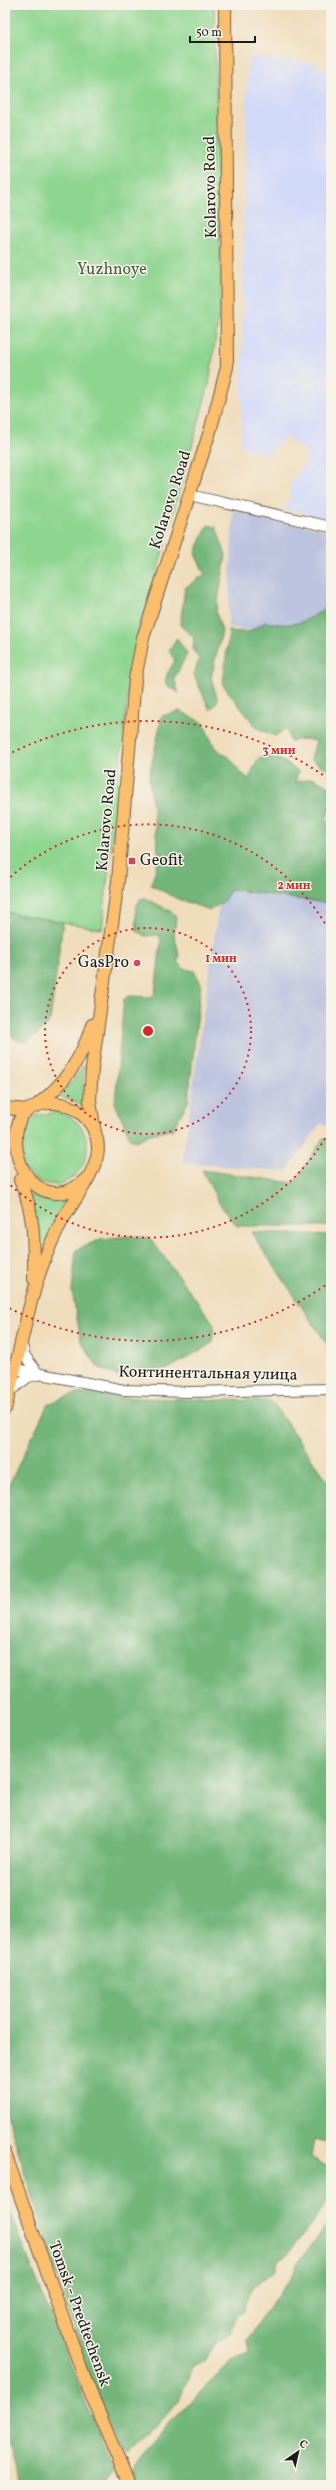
<svg xmlns="http://www.w3.org/2000/svg" width="336" height="2490" font-family="Vollkorn,serif">
  <rect width="100%" height="100%" fill="#f7f3e8"/>
  <filter id="ink" filterUnits="userSpaceOnUse"><feTurbulence type="fractalNoise" baseFrequency=".025" numOctaves="2"/><feDisplacementMap in="SourceGraphic" scale="8" xChannelSelector="R" yChannelSelector="G"/><feConvolveMatrix kernelMatrix="1 2 1 2 8 2 1 2 1" color-interpolation-filters="sRGB"/></filter>
  <filter id="wash" filterUnits="userSpaceOnUse"><feTurbulence type="fractalNoise" baseFrequency=".012" numOctaves="4" result="noise"/><feDisplacementMap in="SourceGraphic" scale="16" xChannelSelector="R" yChannelSelector="G"/><feGaussianBlur stdDeviation="0.9" result="paint"/><feColorMatrix in="noise" values="0 0 0 0 0 0 0 0 0 0 0 0 0 0 0 0 0 1.4 0 .05"/><feComposite in="paint" operator="in"/></filter>
  <g filter="url(#wash)">
    <rect width="100%" height="100%" fill="#efdcba"/>
    <polygon fill="#d1d9f9" points="248,57 314,63 331,75 331,519 284,508 292,494 289,486 307,459 306,452 286,437 267,454 241,447 244,204"/>
    <g fill="#bbc3de">
      <polygon points="233,510 331,531 331,621 277,634 228,627"/>
      <polygon points="222,883 331,903 331,1126 320,1124 287,1171 182,1163"/>
    </g>
    <g fill="#8ed590" stroke="#557856">
      <polygon points="5,5 214,5 221,301 209,384 131,666 102,929 5,912"/>
      <polygon points="83,1065 84,1066 83,1086 85,1108 75,1102 59,1096 74,1080"/>
      <path d="M58,1112c55,16 23,89 -19,69 -6,-2 -11,-9 -17,-13v-40l16,-13z"/>
      <polygon points="30,1195 47,1199 66,1198 50,1231 37,1271"/>
    </g>
    <g fill="#72b67a" stroke="#47694b">
      <polygon points="208,525 216,527 226,555 216,612 222,631 211,678 218,701 210,710 194,675 199,659 193,650 194,638 180,625 185,588 205,574 195,554"/>
      <path d="M331,602v170l-20,-13 5,-18 -12,-2 -14,2 -4,-13 -11,8 -18,-8 -34,-43 6,-54 20,1 16,-10c31,6 43,1 66,-20z"/>
      <polygon points="177,638 187,654 174,679 179,693 165,684 167,674 175,661 169,650"/>
      <polygon points="180,711 203,723 215,748 231,759 240,772 249,779 257,760 270,753 298,771 295,782 313,778 331,788 331,805 326,820 331,829 331,904 231,889 223,902 210,910 178,899 151,885 159,859 149,777 162,716"/>
      <polygon points="145,898 170,911 176,916 174,935 180,957 177,961 185,969 194,971 201,983 188,1102 172,1130 150,1134 136,1141 130,1138 115,1103 124,999 129,996 153,997 155,993 161,941 159,935 145,936 137,931 136,908 140,899"/>
      <polygon points="5,912 63,922 50,1020 39,1033 28,1041 18,1041 5,1031"/>
      <polygon points="323,1138 331,1140 331,1226 237,1226 219,1203 202,1170 294,1183"/>
      <polygon points="251,1232 331,1235 331,1350"/>
      <polygon points="129,1236 150,1238 214,1324 212,1343 170,1368 117,1376 98,1367 81,1341 72,1291 76,1250 101,1239"/>
      <path d="M76,1393l60,5 135,3 60,85v657l-17,-4 -3,18 14,9 6,1v29l-43,58 -9,5 -5,13c-18,9 -27,20 -30,39l-8,6 -4,14 -19,14 -8,17 -14,4c2,28 -43,70 -64,86l-9,-6 -29,-71 -84,-266v-616l43,-89z"/>
      <polygon points="5,2197 32,2269 113,2470 101,2485 19,2485 5,2429"/>
      <polygon points="331,2221 331,2485 134,2485 131,2479 139,2460 173,2419 232,2361 249,2354 247,2341 270,2305 292,2278 297,2264"/>
    </g>
  </g>
  <g filter="url(#ink)">
    <g fill="none" stroke-linecap="round" stroke-linejoin="round">
      <defs>
        <g id="minor">
          <polyline points="189,495 331,527"/>
          <polyline points="21,1342 25,1356 39,1375"/>
          <polyline points="15,1369 124,1390 188,1392 331,1389"/>
          <polyline points="10,1391 28,1377 37,1375"/>
        </g>
        <g id="major">
          <path d="M38,1104c27,-20 44,-46 54,-79"/>
          <polyline points="5,1108 28,1110"/>
          <polyline points="95,1133 90,1101 92,1068 118,881 135,679 143,638 211,428 227,367 225,5"/>
          <path d="M20,1180c15,33 14,64 14,99"/>
          <path d="M5,1409c18,-65 25,-131 58,-190 11,-19 34,-48 35,-70 0,-22 -16,-41 -37,-45 -14,-3 -29,1 -39,11 -22,41 20,109 66,62"/>
          <polyline points="5,2153 84,2377 129,2485"/>
        </g>
      </defs>
      <use href="#minor" stroke="#665f53" stroke-width="12"/>
      <use href="#major" stroke="#665f53" stroke-width="14"/>
      <use href="#minor" stroke="#fff" stroke-width="10"/>
      <use href="#major" stroke="#fabe6d" stroke-width="12"/>
    </g>
  </g>
  <g fill="none" stroke="#d62828" stroke-width="2" stroke-dasharray="2 4">
    <circle cx="148" cy="1031" r="103"/>
    <path d="M331 1128A207 207 0 0 1 6 1181M6 881A207 207 0 0 1 331 934"/>
    <path d="M330 1282A310 310 0 0 1 7 1307M7 755A310 310 0 0 1 330 780"/>
  </g>
  <g fill="#d1495b" stroke="#f7f3e8" stroke-width="1.5">
    <rect x="128" y="857" width="8" height="8" rx="2"/>
    <circle cx="137" cy="963" r="4"/>
  </g>
  <g text-anchor="middle" dominant-baseline="central" stroke-width="3" stroke-linejoin="round" paint-order="stroke">
    <g font-size="16" fill="#1c1c1c" stroke="#f7f3e8">
      <text transform="translate(211 187) rotate(-91)">Kolarovo Road</text>
      <text transform="translate(171 500) rotate(-72)">Kolarovo Road</text>
      <text transform="translate(107 820) rotate(-85)">Kolarovo Road</text>
      <text transform="translate(208 1374) rotate(1)">Континентальная улица</text>
      <text transform="translate(79 2314) rotate(70)">Tomsk - Predtechensk</text>
    </g>
    <g font-size="16" fill="#445d45" stroke="#f7f3e8">
      <text x="112" y="270">Yuzhnoye</text>
    </g>
    <g font-size="16" fill="#1c1c1c" stroke="#f7f3e8" text-anchor="start">
      <text x="140" y="861">Geofit</text>
      <text x="129" y="963" text-anchor="end">GasPro</text>
    </g>
  </g>
  <circle cx="148" cy="1031" r="6" fill="#d62828" stroke="#f7f3e8" stroke-width="2"/>
  <g font-size="12" text-anchor="middle" font-weight="bold" fill="#d62828" stroke="#f7f3e8" stroke-width="3" stroke-linejoin="round" paint-order="stroke">
    <text x="279" y="754">3 мин</text>
    <text x="294" y="889">2 мин</text>
    <text x="221" y="962">1 мин</text>
  </g>
  <rect width="336" height="2490" fill="none" stroke="#f7f3e8" stroke-width="20"/>
  <g transform="translate(298 2452) rotate(34)" stroke="#f7f3e8" stroke-width="3" paint-order="stroke">
  <path d="M0-3L7 15L0 10L-7 15Z" fill="#1c1c1c"/>
  <text y="-6" font-size="11" font-weight="bold" text-anchor="middle" fill="#1c1c1c">С</text>
  </g>
  <path d="M190 36v6h65v-6" fill="none" stroke="#1c1c1c" stroke-width="2"/>
  <text x="196" y="36" font-size="12" fill="#1c1c1c" stroke="#f7f3e8" stroke-width="3" paint-order="stroke">50 m</text>
</svg>
